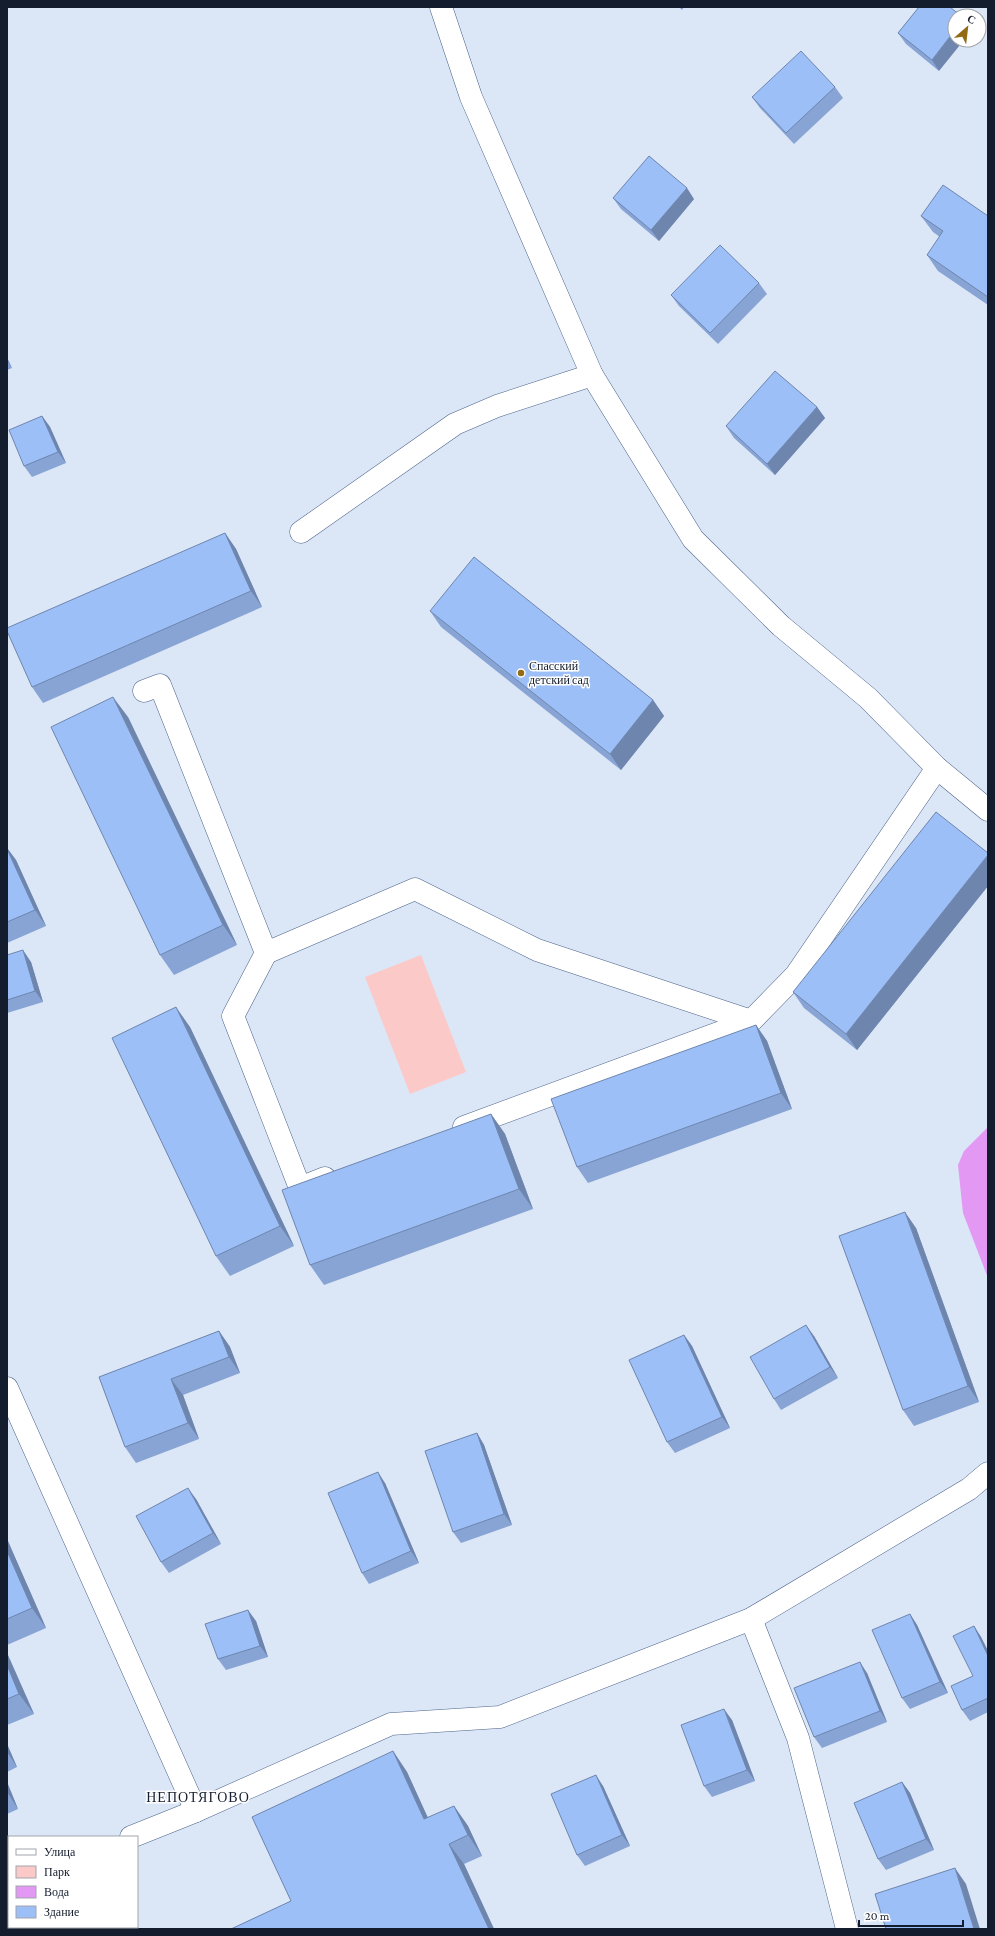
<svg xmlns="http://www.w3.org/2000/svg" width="995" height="1936" font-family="'Crimson Pro',serif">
  <rect width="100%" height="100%" fill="#dbe6f7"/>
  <polygon fill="#fbcac8" points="421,955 466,1072 410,1094 365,977"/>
  <polygon fill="#e398f3" points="988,1127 988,1278 963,1213 958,1165 964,1151"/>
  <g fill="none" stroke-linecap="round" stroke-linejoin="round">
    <defs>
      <g id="minor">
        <polyline points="441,7 471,97 592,375 693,539 781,626 868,698 937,768 988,810"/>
        <polyline points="301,532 455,424 497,406 592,375"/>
        <polyline points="144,691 160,685 266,953 233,1016 300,1188 325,1178"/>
        <polyline points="266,953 415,889 537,950 751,1021"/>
        <polyline points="464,1127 751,1021 796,975 937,768"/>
        <polyline points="7,1388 196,1811"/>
        <polyline points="751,1619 798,1738 847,1929"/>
        <polyline points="131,1837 196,1811 391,1724 500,1717 751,1619 969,1489 988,1473"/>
        <polyline points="7,1890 9,1889"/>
      </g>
    </defs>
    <use href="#minor" stroke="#4d648a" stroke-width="23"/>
    <use href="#minor" stroke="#fff" stroke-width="22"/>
  </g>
  <g fill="#87a4d5">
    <polygon points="679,7 684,7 682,10"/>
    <polygon points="919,7 939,71 906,44 898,33"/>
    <polygon points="835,87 843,98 794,144 760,108 752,97"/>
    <polygon points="613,198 694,199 659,241 621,209"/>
    <polygon points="921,216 988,216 988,305 938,271 927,255 940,237 933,232"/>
    <polygon points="759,283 767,294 718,344 679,306 671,295"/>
    <polygon points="7,358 12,368 7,370"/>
    <polygon points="817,407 825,418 775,475 734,438 726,426"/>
    <polygon points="42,416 50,427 66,463 32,477 24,466"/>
    <polygon points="225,533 236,549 262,607 43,703 32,687"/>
    <polygon points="430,611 653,700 664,716 621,770 441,627"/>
    <polygon points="128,717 237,945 174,975 160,955"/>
    <polygon points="7,848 16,860 46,926 7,943"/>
    <polygon points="988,853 988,886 857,1050 804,1008 793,992"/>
    <polygon points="7,955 31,962 43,1002 7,1013"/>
    <polygon points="756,1025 767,1041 792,1109 588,1183 577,1167"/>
    <polygon points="190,1027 294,1246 230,1276 216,1256"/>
    <polygon points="491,1114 505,1134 533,1209 324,1285 310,1265"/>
    <polygon points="916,1228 979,1402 914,1426 903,1410"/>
    <polygon points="219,1331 230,1347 240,1373 183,1395 199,1439 136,1463 125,1447 99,1377"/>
    <polygon points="684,1335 692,1346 730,1428 675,1453 667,1442"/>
    <polygon points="814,1336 838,1378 781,1410 774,1399"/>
    <polygon points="477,1433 484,1445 512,1525 461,1543 453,1532"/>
    <polygon points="385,1483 419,1563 369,1584 362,1573"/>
    <polygon points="196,1499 221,1544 169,1573 161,1562"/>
    <polygon points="7,1539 46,1628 7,1645"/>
    <polygon points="910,1614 917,1625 948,1693 910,1709 902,1698"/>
    <polygon points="256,1621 268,1657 226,1670 218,1659"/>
    <polygon points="974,1626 981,1637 988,1651 988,1712 970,1721 962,1710 973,1676"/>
    <polygon points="7,1653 34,1714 7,1725"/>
    <polygon points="867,1673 887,1722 822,1748 814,1737"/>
    <polygon points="732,1720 755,1781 712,1797 704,1786"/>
    <polygon points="7,1744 17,1767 7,1772"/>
    <polygon points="393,1751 407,1772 428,1818 454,1806 468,1826 482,1856 464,1864 494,1929 231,1929 291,1901"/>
    <polygon points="7,1782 18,1809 7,1814"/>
    <polygon points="902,1782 910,1793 934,1850 886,1870 878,1859"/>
    <polygon points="603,1786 630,1846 585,1866 577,1855"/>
  </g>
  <g fill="#6e86ae">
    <polygon points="955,30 955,40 964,40 939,71 932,60"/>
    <polygon points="687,188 694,199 659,241 651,230"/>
    <polygon points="7,358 12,368 7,360"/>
    <polygon points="817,407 825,418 775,475 767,464"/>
    <polygon points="42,416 50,427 66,463 58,452"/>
    <polygon points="225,533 236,549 262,607 251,591"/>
    <polygon points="113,697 128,717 237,945 223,925"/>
    <polygon points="653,700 664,716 621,770 610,754"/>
    <polygon points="7,848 16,860 46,926 35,910 7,849"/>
    <polygon points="988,855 988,886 857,1050 846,1034"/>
    <polygon points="23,950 31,962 43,1002 35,991"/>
    <polygon points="176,1007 190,1027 294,1246 280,1226"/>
    <polygon points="756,1025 767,1041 792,1109 781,1093"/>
    <polygon points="491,1114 505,1134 533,1209 519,1189"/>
    <polygon points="905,1212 916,1228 979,1402 968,1386"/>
    <polygon points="806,1325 814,1336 838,1378 830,1367"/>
    <polygon points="219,1331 230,1347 240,1373 229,1357"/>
    <polygon points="684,1335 692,1346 730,1428 722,1417"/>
    <polygon points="171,1379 183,1395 199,1439 188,1423"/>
    <polygon points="477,1433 484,1445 512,1525 504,1514"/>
    <polygon points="378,1472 385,1483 419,1563 411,1551"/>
    <polygon points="188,1488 196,1499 221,1544 213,1533"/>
    <polygon points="7,1539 46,1628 32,1608 7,1551"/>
    <polygon points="248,1610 256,1621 268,1657 260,1646"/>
    <polygon points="910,1614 917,1625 948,1693 940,1682"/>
    <polygon points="974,1626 981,1637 988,1651 988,1656"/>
    <polygon points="7,1653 34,1714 19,1694 7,1665"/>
    <polygon points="860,1662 867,1673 887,1722 880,1711"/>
    <polygon points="724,1709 732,1720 755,1781 747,1770"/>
    <polygon points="7,1744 17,1767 7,1752"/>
    <polygon points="393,1751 407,1772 438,1840 424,1819"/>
    <polygon points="596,1775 603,1786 630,1846 622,1835"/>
    <polygon points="7,1782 18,1809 7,1792"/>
    <polygon points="902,1782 910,1793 934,1850 926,1839"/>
    <polygon points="454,1806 468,1826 482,1856 468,1835"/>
    <polygon points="449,1844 464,1864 494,1929 489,1929"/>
    <polygon points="955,1868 966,1884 980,1929 974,1929"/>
  </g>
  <g fill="#9dbff8" stroke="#6e86ae">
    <polygon points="919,7 950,7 961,16 955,16 955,30 932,60 898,33"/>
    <polygon points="801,51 835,87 786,133 752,97"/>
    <polygon points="649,156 687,188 651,230 613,198"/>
    <polygon points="943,185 988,216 988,297 927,255 943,231 921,216"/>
    <polygon points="720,245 759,283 710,333 671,295"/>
    <polygon points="775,371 817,407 767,464 726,426"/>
    <polygon points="42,416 58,452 24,466 9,430"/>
    <polygon points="225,533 251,591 32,687 7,631 7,628"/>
    <polygon points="474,557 653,700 610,754 430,611"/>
    <polygon points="113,697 223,925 160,955 51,727"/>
    <polygon points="936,812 988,853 988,855 846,1034 793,992"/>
    <polygon points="7,849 35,910 7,922"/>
    <polygon points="23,950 35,991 7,1000 7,955"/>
    <polygon points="176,1007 280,1226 216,1256 112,1038"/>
    <polygon points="756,1025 781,1093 577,1167 551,1099"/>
    <polygon points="491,1114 519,1189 310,1265 282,1190"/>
    <polygon points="905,1212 968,1386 903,1410 839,1236"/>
    <polygon points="806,1325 830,1367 774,1399 750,1357"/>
    <polygon points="219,1331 229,1357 171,1379 188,1423 125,1447 99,1377"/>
    <polygon points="684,1335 722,1417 667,1442 629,1360"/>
    <polygon points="477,1433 504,1514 453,1532 425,1451"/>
    <polygon points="378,1472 411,1551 362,1573 328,1493"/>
    <polygon points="188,1488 213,1533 161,1562 136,1516"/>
    <polygon points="7,1551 32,1608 7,1619"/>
    <polygon points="248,1610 260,1646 218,1659 205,1624"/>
    <polygon points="910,1614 940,1682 902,1698 872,1630"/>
    <polygon points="974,1626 988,1656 988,1698 962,1710 951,1686 973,1676 953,1636"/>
    <polygon points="860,1662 880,1711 814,1737 794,1688"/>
    <polygon points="7,1665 19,1694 7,1699"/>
    <polygon points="724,1709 747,1770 704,1786 681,1725"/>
    <polygon points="393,1751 424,1819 454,1806 468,1835 449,1844 489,1929 231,1929 291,1901 252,1817"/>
    <polygon points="596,1775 622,1835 577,1855 551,1794"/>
    <polygon points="902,1782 926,1839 878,1859 854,1803"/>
    <polygon points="955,1868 974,1929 886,1929 875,1894"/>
  </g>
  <circle fill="#936b15" stroke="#fff" stroke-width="1.5" cx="521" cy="673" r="4"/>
  <g text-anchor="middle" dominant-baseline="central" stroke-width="3" stroke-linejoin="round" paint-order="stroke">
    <g font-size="12" fill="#141d2d" stroke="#fff" text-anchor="start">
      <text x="529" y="666">Спасский<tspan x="529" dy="14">детский сад</tspan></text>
    </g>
    <g font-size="14" letter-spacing="1" fill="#141d2d" stroke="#fff">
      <text x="198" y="1797">НЕПОТЯГОВО</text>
    </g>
  </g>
  <rect width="995" height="1936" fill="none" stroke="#141d2d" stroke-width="16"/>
  <rect x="8" y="1836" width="130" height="92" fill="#ffffff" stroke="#a1a5ab"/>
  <rect x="16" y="1849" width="20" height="6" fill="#ffffff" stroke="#a1a5ab"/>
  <text x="44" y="1856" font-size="12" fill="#141d2d">Улица</text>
  <rect x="16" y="1866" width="20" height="12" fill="#fbcac8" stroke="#a1a5ab"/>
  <text x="44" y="1876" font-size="12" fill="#141d2d">Парк</text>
  <rect x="16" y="1886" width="20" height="12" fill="#e398f3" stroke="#a1a5ab"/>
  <text x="44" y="1896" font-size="12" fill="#141d2d">Вода</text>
  <rect x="16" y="1906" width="20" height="12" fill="#9dbff8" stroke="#a1a5ab"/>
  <text x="44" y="1916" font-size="12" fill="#141d2d">Здание</text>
  <g transform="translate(967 28) rotate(28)"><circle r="19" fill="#ffffff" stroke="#a1a5ab"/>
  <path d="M0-3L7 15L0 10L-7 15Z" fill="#936b15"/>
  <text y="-6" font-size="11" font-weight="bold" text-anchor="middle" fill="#141d2d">С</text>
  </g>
  <path d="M859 1920v6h104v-6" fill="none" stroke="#141d2d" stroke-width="2"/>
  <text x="865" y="1920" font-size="12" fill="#141d2d" stroke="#ffffff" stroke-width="3" paint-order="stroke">20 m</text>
</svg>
